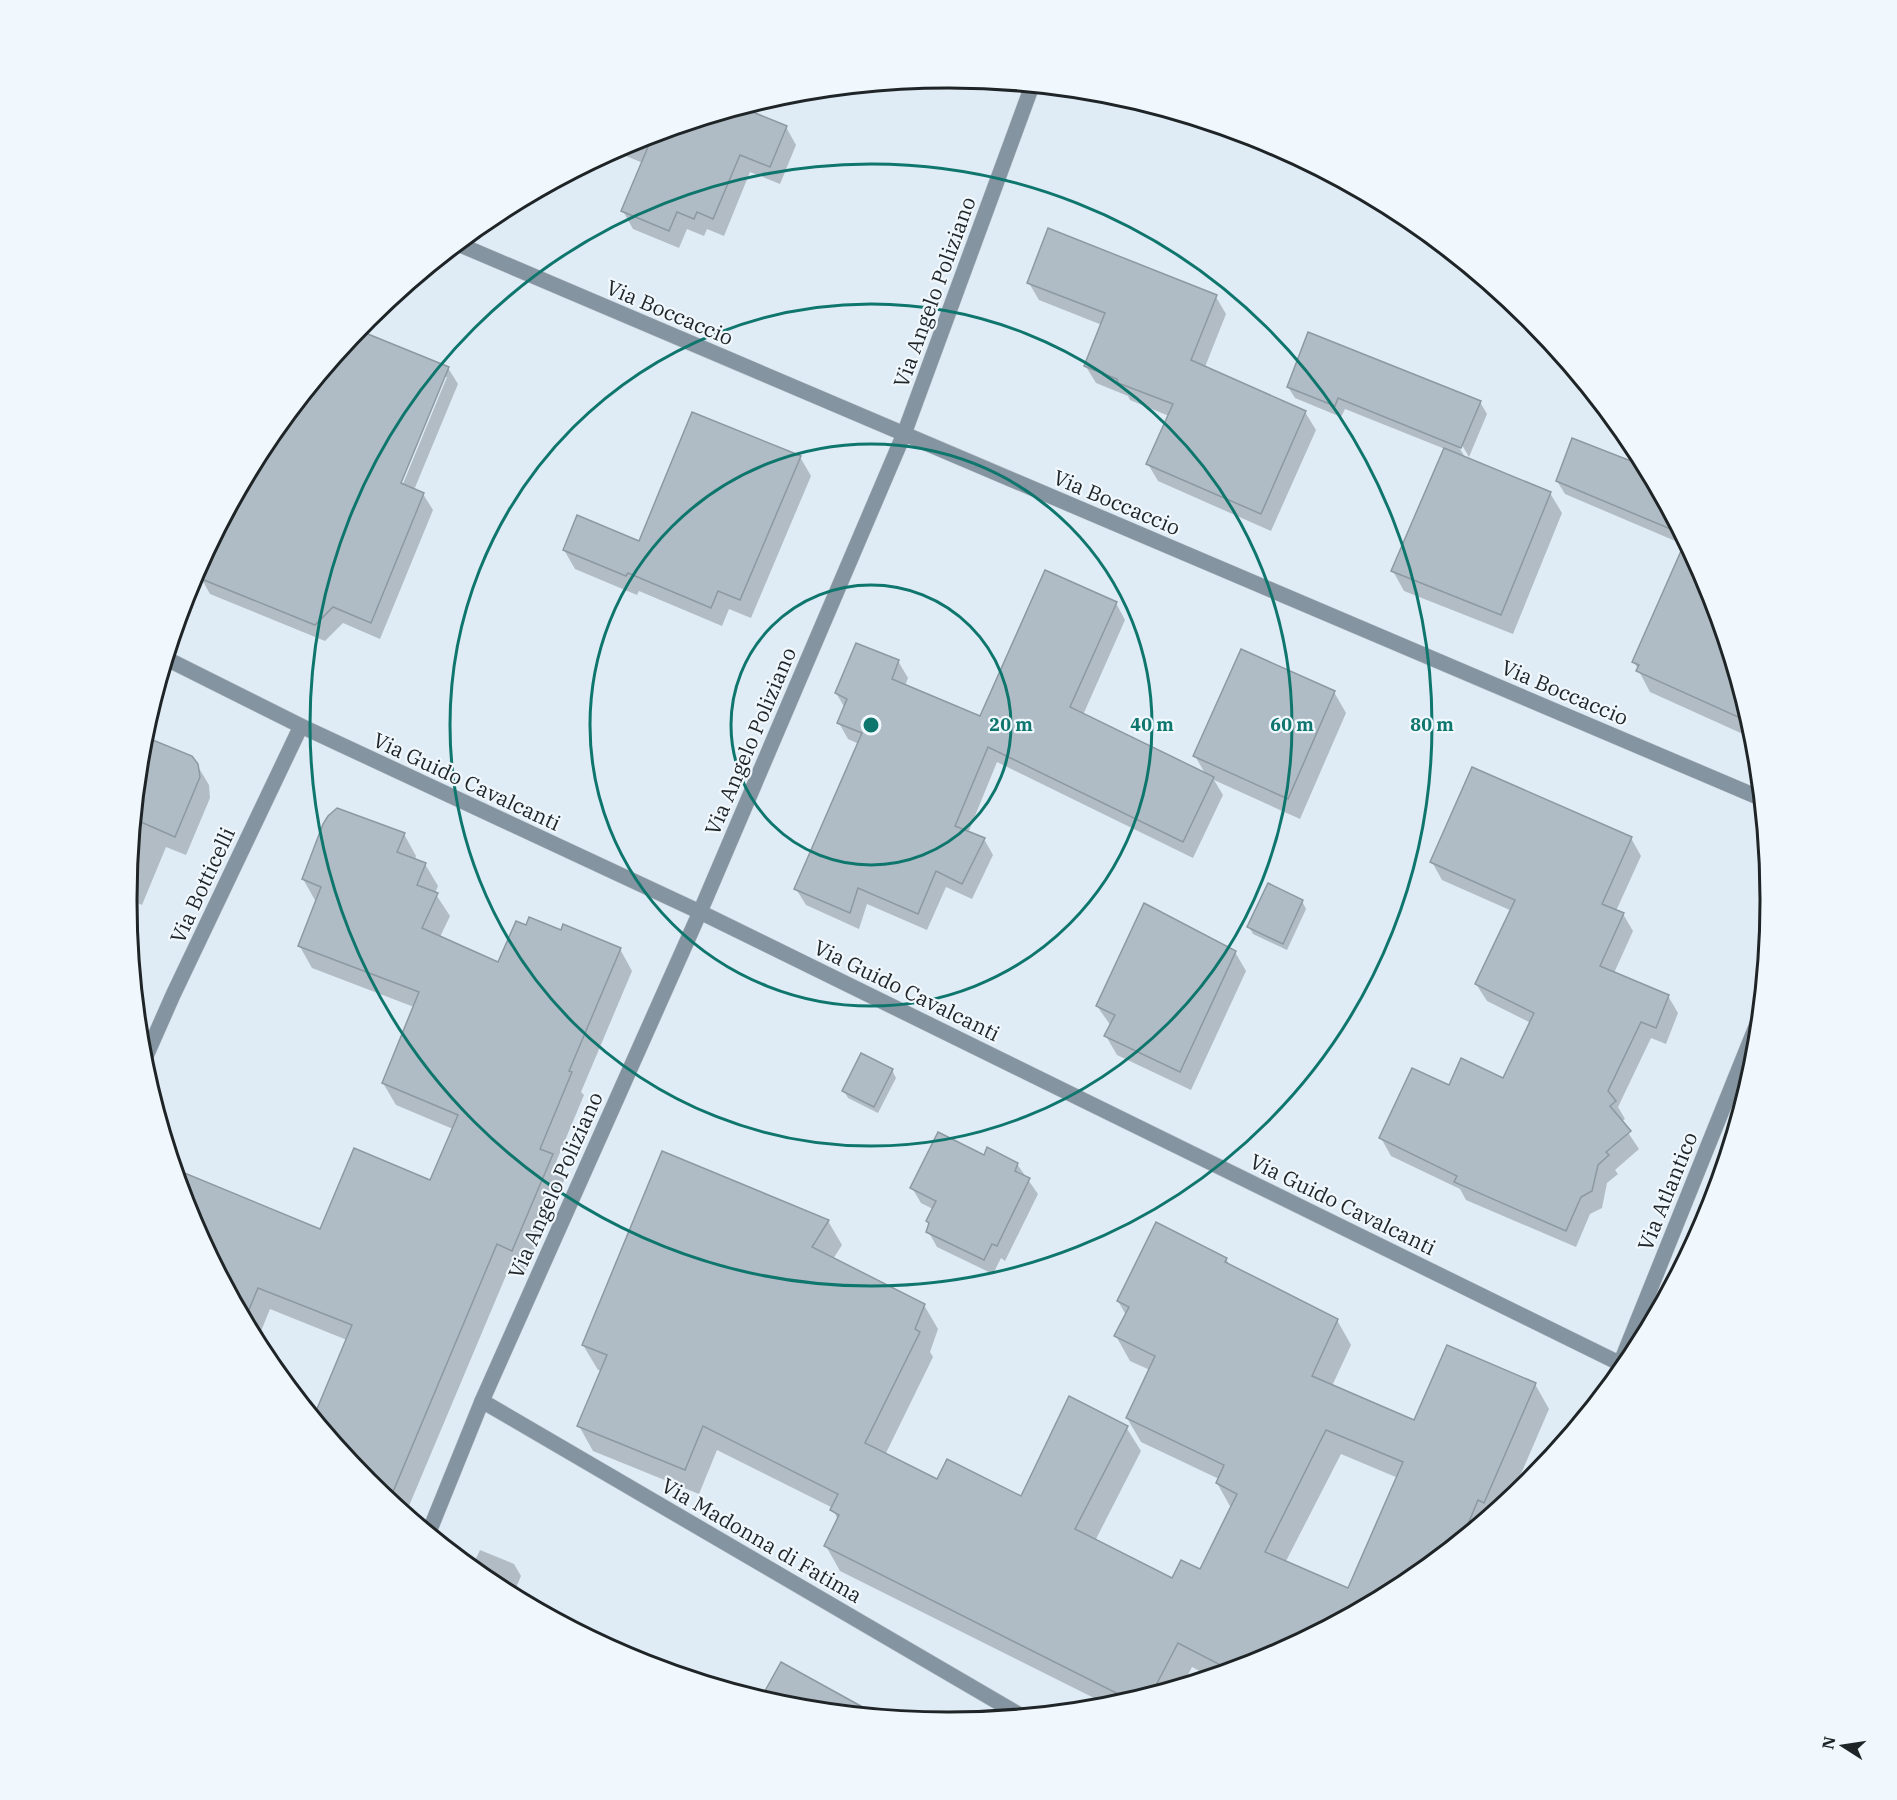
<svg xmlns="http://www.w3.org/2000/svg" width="1897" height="1800" font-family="'IBM Plex Serif',serif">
  <rect width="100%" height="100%" fill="#dfebf5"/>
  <g fill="#0003" fill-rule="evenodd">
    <polygon points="740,108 786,127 796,145 780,184 750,172 724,236 707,229 704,236 687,229 679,248 633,229 623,211 643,163 614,151 634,140"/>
    <polygon points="1029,283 1216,297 1226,314 1205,367 1305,412 1316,430 1271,531 1158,481 1148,464 1169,416 1130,400 1128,396 1096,383 1085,365 1102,325 1039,300"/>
    <path d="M448,368l10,16 -44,106 9,4 10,16 -53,129 -37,-16 -18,18 -115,-47 -9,-16zM444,377h3l-47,114 -3,-1z"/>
    <polygon points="1288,387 1480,402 1487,414 1469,457 1459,440 1456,442 1466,459 1550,493 1562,513 1513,634 1404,591 1393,571 1445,449 1345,409 1341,417 1295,398"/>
    <polygon points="1573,440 1645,469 1687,546 1565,494 1557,481"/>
    <polygon points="800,457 811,476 751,618 729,609 722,626 639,591 637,595 575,569 564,550 640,543"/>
    <polygon points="1663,596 1719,622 1754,739 1650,692 1634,662"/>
    <polygon points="1116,603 1125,620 1083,715 1206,775 1195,756 1242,651 1334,692 1346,713 1300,819 1214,780 1223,795 1193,858 997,762 968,833 984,839 993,855 972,899 946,887 927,930 867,904 859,929 806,905 796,889 859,744 848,739 839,723 845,708 836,693 898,661 908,678 905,686 981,718"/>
    <polygon points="143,737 197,765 209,785 210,798 186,855 166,847 142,905 127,898"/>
    <polygon points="404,834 416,856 415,860 425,864 438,886 435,893 450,916 440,937 499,964 527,927 562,932 620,949 632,971 581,1092 584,1095 556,1162 565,1178 525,1272 510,1266 406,1513 367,1481 315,1417 347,1340 270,1309 257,1341 189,1214 180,1184 321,1231 431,1182 453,1129 396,1105 383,1083 414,1007 312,968 299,945 316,902 303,879"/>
    <polygon points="1631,838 1641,856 1616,911 1623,914 1633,931 1614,973 1668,996 1678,1013 1666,1044 1651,1038 1618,1107 1625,1119 1621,1122 1639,1149 1615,1170 1618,1174 1607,1183 1602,1208 1590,1214 1576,1247 1466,1200 1460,1189 1391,1156 1381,1138 1503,1080 1531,1023 1487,1001 1476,984 1512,911 1442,880 1432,862"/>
    <polygon points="1302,901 1306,909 1287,950 1253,934 1249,927"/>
    <polygon points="1235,952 1246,971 1191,1090 1117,1055 1106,1036 1111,1026 1097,1006"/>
    <polygon points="892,1070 896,1078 878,1113 848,1098 844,1091"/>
    <polygon points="984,1157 1017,1164 1038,1194 1005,1261 1001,1258 993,1274 937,1247 928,1231 930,1225 927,1221 933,1209 921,1203 912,1188"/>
    <path d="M828,1221l14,24 -9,14 91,46 14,24 -8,23 3,5 -48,98 53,26 83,18 105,-72 15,24 -46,90 78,39 28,-9 30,-63 -14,-25 2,-4 -78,-37 -14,-24 23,-48 -20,-9 -14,-25 10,-21 -8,-14 108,-42 5,8 106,53 14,25 -19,41 83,36 120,-38 14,25 -38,88 -106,87 -142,76 -54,16 -17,-9 -9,17 -73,22 -270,-135 -14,-25 12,-25 -5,-13 -116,-58 -18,44 -106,-43 -14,-25 23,-55 -4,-1 -15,-25zM1341,1454l57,24 -49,112 -64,-27z"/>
    <polygon points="480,1550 514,1564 521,1576 513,1595 492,1583 472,1567"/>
  </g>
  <g fill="#b0bcc5" stroke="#8d99a2" stroke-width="1.5" fill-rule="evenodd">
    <polygon points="743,108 787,126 770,167 740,155 713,219 697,212 694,219 677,212 669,231 621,211 653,135"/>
    <polygon points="1048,228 1217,295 1191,360 1306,411 1261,514 1146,464 1173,404 1118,383 1117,379 1084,366 1105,313 1027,283"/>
    <polygon points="358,330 449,367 401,483 424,493 371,623 333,607 315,625 199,578 219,529 265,443"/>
    <polygon points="1308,332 1481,401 1461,448 1338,398 1335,406 1287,387"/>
    <polygon points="692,412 801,456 740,600 718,591 711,608 628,573 626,576 563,550 577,515 639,541"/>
    <polygon points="1572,438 1644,466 1680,533 1556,481"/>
    <polygon points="1444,448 1551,492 1501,615 1391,571"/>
    <polygon points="1685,542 1708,586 1749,722 1636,671 1639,665 1632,662"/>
    <polygon points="1045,570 1117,602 1070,707 1214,777 1183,842 988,747 955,826 985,838 962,884 936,871 918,914 858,888 850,913 794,889 862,733 837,723 847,699 835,693 856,643 899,660 892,679 980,716"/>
    <polygon points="1241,649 1335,691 1288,799 1193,756"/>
    <polygon points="143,736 192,756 198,764 200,777 175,837 134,819"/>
    <polygon points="1472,767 1632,837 1602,904 1624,913 1600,966 1669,995 1656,1028 1641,1022 1608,1091 1616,1101 1610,1106 1631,1131 1606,1152 1609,1155 1598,1165 1592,1191 1581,1197 1566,1231 1454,1182 1457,1176 1379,1138 1412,1068 1449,1085 1461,1058 1503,1078 1534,1013 1475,984 1515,900 1430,862"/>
    <polygon points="337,808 405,833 397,852 426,863 417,885 438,893 422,928 498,962 516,921 526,925 529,917 561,930 563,924 621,948 569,1071 572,1072 540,1149 553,1154 512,1251 497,1244 390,1499 367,1481 314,1416 352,1325 258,1288 245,1319 189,1214 175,1169 320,1229 354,1148 430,1180 458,1115 382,1083 419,992 298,946 321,887 302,879 323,824 328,816"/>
    <polygon points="1268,883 1303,900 1283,944 1247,927"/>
    <polygon points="1144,903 1236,951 1180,1072 1104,1036 1115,1015 1096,1006"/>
    <polygon points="861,1053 893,1069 874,1107 842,1091"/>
    <polygon points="938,1132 984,1155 987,1147 1018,1163 1015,1171 1030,1178 997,1246 992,1244 984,1260 926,1232 929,1223 926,1221 936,1201 910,1188"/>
    <path d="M662,1151l167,69 -17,27 113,57 -10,25 5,3 -55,111 72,36 10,-20 74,37 48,-100 59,30 -53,103 97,49 9,-18 19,9 37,-75 -21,-11 8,-18 -98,-47 29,-62 -41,-20 15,-29 -12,-6 39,-79 71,36 -2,4 113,57 -26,57 102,44 33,-75 89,38 -52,120 -6,-3 -15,36 -58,48 -142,76 -33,10 -52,-27 -26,50 -22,7 -306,-154 15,-31 -9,-5 8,-16 -135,-68 -18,44 -108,-44 30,-71 -25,-10zM1326,1430l77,32 -55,126 -83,-36z"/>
    <polygon points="781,1662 877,1715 788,1706 761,1698"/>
  </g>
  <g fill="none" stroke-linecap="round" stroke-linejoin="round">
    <defs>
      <g id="minor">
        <polyline points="458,244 1760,798"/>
        <polyline points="167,659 301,726 700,912 1625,1366"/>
        <polyline points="143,1063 173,995 301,726"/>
        <polyline points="1614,1379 1759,1019"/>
        <polyline points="482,1401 1020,1715"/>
        <polyline points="429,1532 482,1401 700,912 904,434 1032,86"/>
      </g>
    </defs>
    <use href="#minor" stroke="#bcc7d0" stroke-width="16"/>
    <use href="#minor" stroke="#8494a0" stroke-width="15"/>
  </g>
  <g fill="none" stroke="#0f766e" stroke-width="3">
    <circle cx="871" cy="725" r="140"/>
    <circle cx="871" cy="725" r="281"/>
    <circle cx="871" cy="725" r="421"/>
    <circle cx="871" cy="725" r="561"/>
  </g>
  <g text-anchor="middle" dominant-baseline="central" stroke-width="4.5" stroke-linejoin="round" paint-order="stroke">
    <g font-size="21" fill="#1f2427" stroke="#f0f8fe">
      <text transform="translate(934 292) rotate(-70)">Via Angelo Poliziano</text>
      <text transform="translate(670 312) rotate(23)">Via Boccaccio</text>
      <text transform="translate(1117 502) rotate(23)">Via Boccaccio</text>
      <text transform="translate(1565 692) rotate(23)">Via Boccaccio</text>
      <text transform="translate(750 741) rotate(-67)">Via Angelo Poliziano</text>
      <text transform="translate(467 781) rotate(25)">Via Guido Cavalcanti</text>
      <text transform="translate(202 885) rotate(-65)">Via Botticelli</text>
      <text transform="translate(907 990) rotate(26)">Via Guido Cavalcanti</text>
      <text transform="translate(555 1185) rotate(-66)">Via Angelo Poliziano</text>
      <text transform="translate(1667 1191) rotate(-68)">Via Atlantico</text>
      <text transform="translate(1343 1204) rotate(26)">Via Guido Cavalcanti</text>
      <text transform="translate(762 1540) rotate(30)">Via Madonna di Fatima</text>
    </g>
  </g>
  <path d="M0 0H1897V1800H0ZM948 88H949A811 811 0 0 1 1760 899V901A811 811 0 0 1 949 1712H948A811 811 0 0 1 137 901V899A811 811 0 0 1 948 88Z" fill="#f0f8fe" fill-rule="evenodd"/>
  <path fill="none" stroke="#1f2427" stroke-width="3" d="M948 88H949A811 811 0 0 1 1760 899V901A811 811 0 0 1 949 1712H948A811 811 0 0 1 137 901V899A811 811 0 0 1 948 88Z"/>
  <circle cx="871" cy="725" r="9" fill="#0f766e" stroke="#f0f8fe" stroke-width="3"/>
  <g font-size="18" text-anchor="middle" font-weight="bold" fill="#0f766e" stroke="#f0f8fe" stroke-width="4.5" stroke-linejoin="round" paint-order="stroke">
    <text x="1011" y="731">20 m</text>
    <text x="1152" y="731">40 m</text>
    <text x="1292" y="731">60 m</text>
    <text x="1432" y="731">80 m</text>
  </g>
  <g transform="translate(1843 1746) rotate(282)" stroke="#f0f8fe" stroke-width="4.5" paint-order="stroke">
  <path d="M0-4.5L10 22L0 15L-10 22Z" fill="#1f2427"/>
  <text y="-9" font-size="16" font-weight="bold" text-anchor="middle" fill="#1f2427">N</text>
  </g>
</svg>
